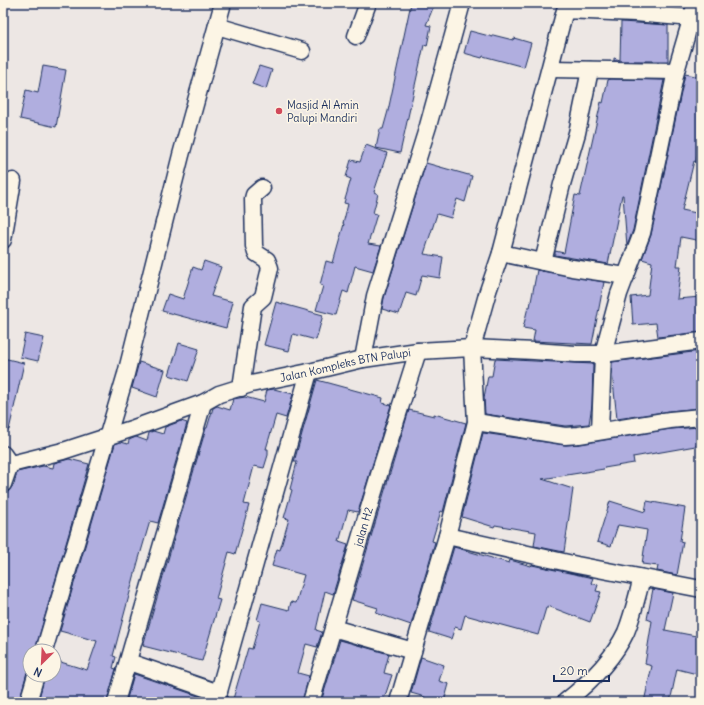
<svg xmlns="http://www.w3.org/2000/svg" width="704" height="705" font-family="Delius,sans-serif">
  <rect width="100%" height="100%" fill="#ede7e4"/>
  <filter id="ink" filterUnits="userSpaceOnUse"><feTurbulence type="fractalNoise" baseFrequency=".025" numOctaves="2"/><feDisplacementMap in="SourceGraphic" scale="8" xChannelSelector="R" yChannelSelector="G"/><feConvolveMatrix kernelMatrix="1 2 1 2 8 2 1 2 1" color-interpolation-filters="sRGB"/></filter>
  <g filter="url(#ink)">
    <g fill="#b0aedf" stroke="#1b2f5e">
      <polygon points="411,3 435,3 426,25 431,26 427,46 424,45 400,153 376,148 380,129 383,129 388,111"/>
      <polygon points="621,22 668,25 668,61 614,61 614,58 620,60"/>
      <polygon points="470,31 493,37 493,35 513,40 514,38 531,43 524,67 483,56 482,58 464,53"/>
      <polygon points="43,66 66,70 56,127 20,119 26,90 38,93"/>
      <polygon points="259,66 272,70 266,89 252,84"/>
      <polygon points="685,74 701,77 701,138 696,162 694,161 682,210 701,214 701,241 681,237 677,266 681,266 677,299 701,297 701,332 658,337 656,323 633,325 631,297 648,295 652,262 642,259 651,235"/>
      <polygon points="610,79 664,80 633,230 627,246 623,195 622,195 608,264 555,255 555,251 564,253 575,195 580,196 601,102 603,103 608,80"/>
      <polygon points="366,145 387,153 374,192 378,194 373,213 377,214 368,244 381,246 373,271 355,266 348,293 343,291 336,315 316,310 323,286 320,285 326,261 333,263 344,224 343,224 348,204 344,203 351,179 346,177 351,160 360,162"/>
      <polygon points="426,163 472,176 465,202 457,199 451,218 437,214 424,254 443,257 440,278 422,275 416,296 406,293 399,314 382,309 384,298"/>
      <polygon points="204,261 221,267 211,296 233,302 226,328 162,311 168,294 183,299 193,267 201,270"/>
      <polygon points="537,270 604,282 592,344 533,341 535,330 523,328 528,307 530,307"/>
      <polygon points="276,302 323,315 316,340 293,334 289,351 264,345"/>
      <polygon points="25,334 44,338 38,361 20,357"/>
      <polygon points="179,343 199,349 188,381 169,375"/>
      <polygon points="701,351 701,408 669,411 617,419 612,372 612,362"/>
      <polygon points="3,358 24,363 9,430 3,429"/>
      <polygon points="495,359 593,364 592,405 589,424 565,426 485,414 484,398 488,376 492,376"/>
      <polygon points="139,362 165,370 157,397 132,388"/>
      <polygon points="317,380 383,398 382,403 391,405 358,512 348,510 339,542 348,545 333,594 325,591 316,630 322,632 317,647 306,644 298,673 309,676 302,702 242,702 233,699 248,648 252,649 260,621 257,620 262,603 289,610 291,602 296,603 304,575 272,566 277,549 280,550 289,519 284,518 292,490 290,489 297,462 294,462"/>
      <polygon points="274,389 293,394 286,418 276,415 266,449 268,449 268,455 264,468 254,466 244,504 249,505 235,554 229,552 216,599 220,600 202,661 143,646 206,428 207,428 213,408 217,406 230,410 233,399 245,397 264,402 267,390"/>
      <polygon points="409,410 434,416 434,414 466,423 443,512 441,511 432,541 435,542 411,625 376,613 378,608 352,600"/>
      <polygon points="181,421 187,423 158,523 150,521 138,562 113,656 116,657 113,668 116,669 107,702 38,702 45,675 54,675 54,660 87,670 97,641 60,631 115,444 121,442 128,444 129,440 136,437 147,441 149,433 153,431 163,434 165,427"/>
      <polygon points="701,427 701,445 633,457 634,463 604,468 604,469 542,479 573,489 564,552 534,546 536,532 495,525 494,527 462,517 483,433 566,445 581,444 671,429"/>
      <polygon points="69,459 89,464 35,651 30,651 30,668 27,672 19,702 3,702 3,523 7,510 3,509 3,506 7,492 9,491 14,484 17,472 43,466 53,468 54,463"/>
      <polygon points="610,501 645,512 647,501 685,508 680,541 683,542 677,575 657,571 658,566 642,564 647,530 618,525 611,546 597,542"/>
      <polygon points="454,547 509,563 510,560 531,566 532,565 593,578 591,583 598,585 596,591 601,592 590,622 548,606 548,608 546,608 538,635 465,615 461,629 455,627 451,639 429,632"/>
      <polygon points="653,589 673,593 665,630 701,637 701,675 677,669 670,702 644,702 652,666 645,664 652,621 647,619"/>
      <polygon points="340,640 389,654 384,673 392,675 383,702 321,702"/>
      <polygon points="421,657 444,665 439,681 449,684 444,702 424,702 425,697 411,693"/>
      <polygon points="134,674 207,699 207,702 126,702"/>
    </g>
    <g fill="none" stroke-linecap="round" stroke-linejoin="round">
      <defs>
        <g id="street">
          <polyline points="217,26 302,51"/>
          <polyline points="356,36 368,3"/>
          <polyline points="550,69 676,71"/>
          <polyline points="590,70 577,133 562,184 543,262 572,268 626,276"/>
          <polyline points="3,240 13,181"/>
          <polyline points="501,253 543,262"/>
          <polyline points="363,359 375,296 428,126 462,3"/>
          <polyline points="241,388 253,306 263,297 270,268 267,260 256,253 254,246 253,199 254,195 262,188"/>
          <polyline points="476,422 565,436 579,435 670,420 701,417"/>
          <polyline points="600,431 603,354 608,335 619,294 642,233 676,71 696,3"/>
          <polyline points="3,454 10,464 3,484"/>
          <path id="s1" d="M3,466l60,-15 71,-23 69,-25 16,-9 32,-10 58,-12 54,-13 55,-8 54,-3 62,3 42,3h27l98,-13"/>
          <polyline points="447,536 577,565 701,589"/>
          <polyline points="333,628 413,651"/>
          <polyline points="44,651 126,374 181,155 223,3"/>
          <polyline points="129,662 219,693"/>
          <polyline points="28,702 36,675"/>
          <polyline points="116,702 203,403"/>
          <polyline points="216,702 309,372"/>
          <path id="s2" d="M311,702l70,-234 37,-117"/>
          <polyline points="398,702 447,536 476,422 472,348 488,291 501,253 565,10 635,13 692,18"/>
          <path d="M565,702c24,-19 48,-42 61,-70 7,-17 11,-36 16,-54"/>
        </g>
      </defs>
      <use href="#street" stroke="#1b2f5e" stroke-width="19"/>
      <use href="#street" stroke="#fcf5e5" stroke-width="16"/>
    </g>
  </g>
  <circle fill="#d1495b" stroke="#fcf5e5" stroke-width="1.5" cx="279" cy="111" r="4"/>
  <g text-anchor="middle" dominant-baseline="central" stroke-width="3" stroke-linejoin="round" paint-order="stroke">
    <g font-size="11" fill="#1b2f5e" stroke="#fcf5e5" text-anchor="start">
      <text x="287" y="105">Masjid Al Amin<tspan x="287" dy="13">Palupi Mandiri</tspan></text>
    </g>
    <g font-size="11" fill="#1b2f5e" stroke="#fcf5e5">
      <text stroke="none"><textPath href="#s1" startOffset="358">Jalan Kompleks BTN Palupi</textPath></text>
      <text stroke="none"><textPath href="#s2" startOffset="183">jalan H2</textPath></text>
    </g>
  </g>
  <rect width="704" height="705" fill="none" stroke="#fcf5e5" stroke-width="16"/>
  <rect x="8" y="8" width="688" height="689" fill="none" stroke="#1b2f5e" stroke-width="1.5" filter="url(#ink)"/>
  <g transform="translate(42 663) rotate(204)"><circle r="19" fill="#fcf5e5" stroke="#a2a6af"/>
  <path d="M0-3L7 15L0 10L-7 15Z" fill="#d1495b"/>
  <text y="-6" font-size="11" font-weight="bold" text-anchor="middle" fill="#1b2f5e">N</text>
  </g>
  <path d="M554 675v6h55v-6" fill="none" stroke="#1b2f5e" stroke-width="2"/>
  <text x="560" y="675" font-size="12" fill="#1b2f5e" stroke="#fcf5e5" stroke-width="3" paint-order="stroke">20 m</text>
</svg>
